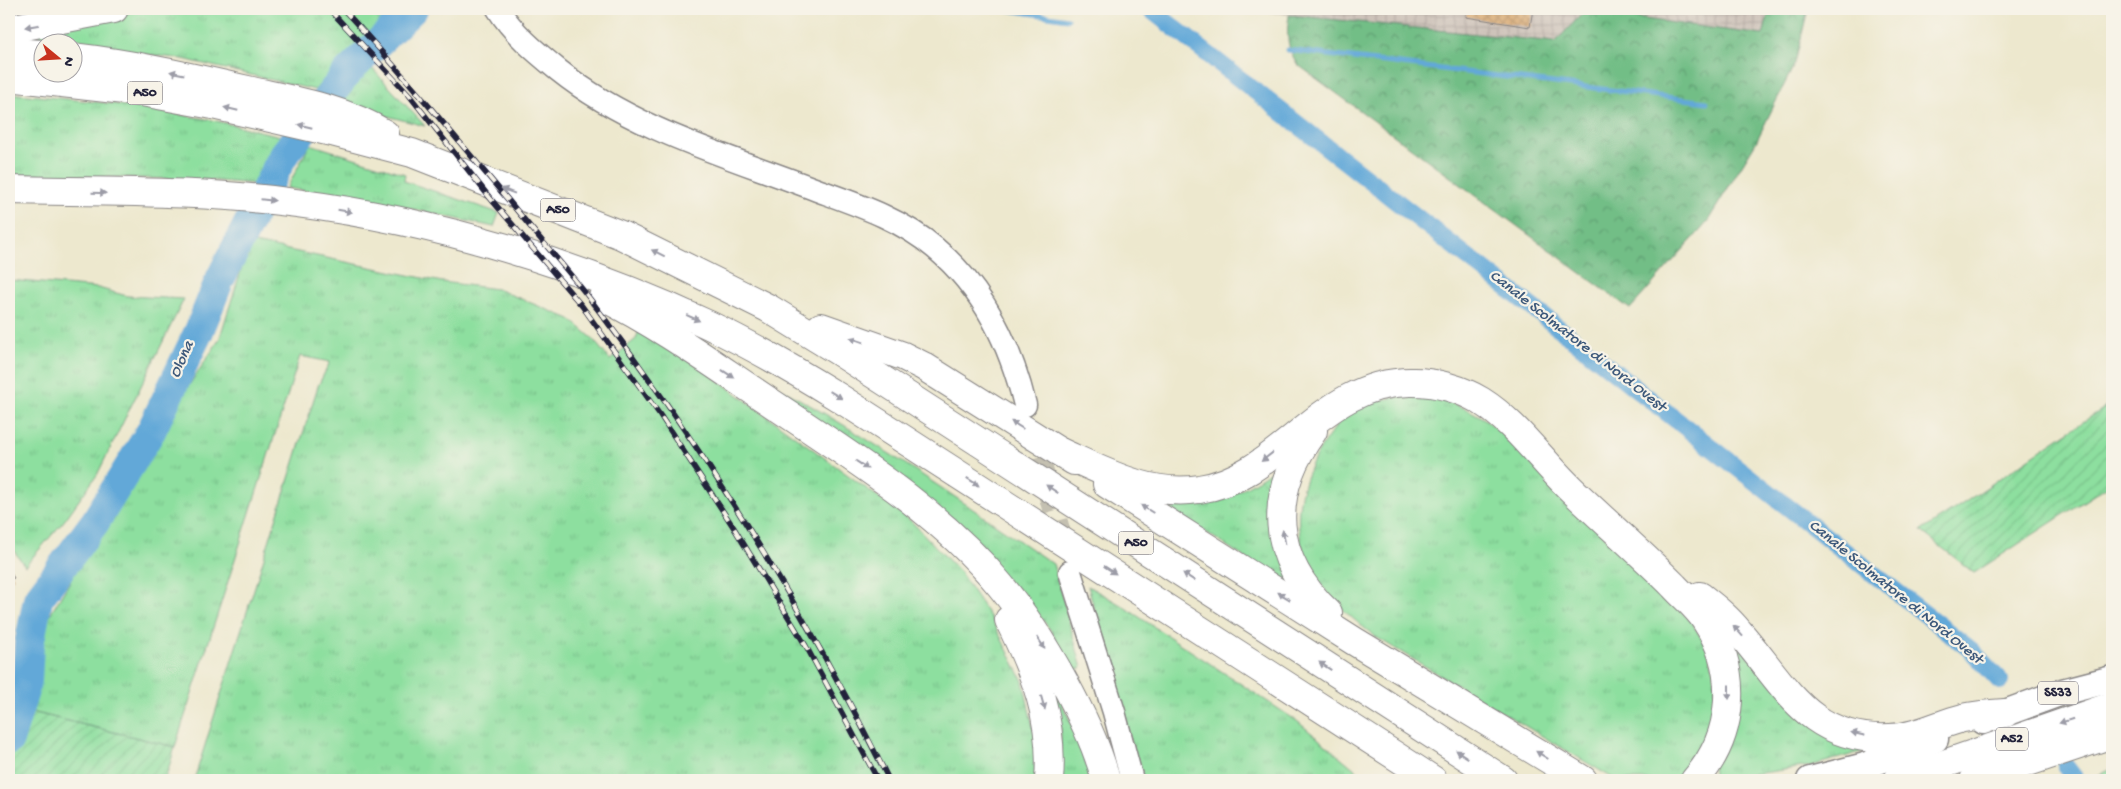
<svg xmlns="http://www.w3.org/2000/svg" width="2121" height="789" font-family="'Gochi Hand',sans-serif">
  <defs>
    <pattern id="industrial-grid" width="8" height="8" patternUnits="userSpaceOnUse" patternTransform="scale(1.25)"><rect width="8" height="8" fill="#cdc2b9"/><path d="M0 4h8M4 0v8" fill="none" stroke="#b0a6a0"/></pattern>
    <pattern id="grass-tufts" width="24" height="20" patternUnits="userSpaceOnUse" patternTransform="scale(1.25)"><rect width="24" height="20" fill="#8ddf9f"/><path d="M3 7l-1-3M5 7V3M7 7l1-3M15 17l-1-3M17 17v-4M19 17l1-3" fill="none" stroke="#79bf8a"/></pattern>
    <pattern id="forest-crowns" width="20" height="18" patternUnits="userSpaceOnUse" patternTransform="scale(1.25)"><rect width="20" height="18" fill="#72be86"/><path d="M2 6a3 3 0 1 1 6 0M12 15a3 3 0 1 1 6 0" fill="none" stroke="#5d9a6f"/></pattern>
    <pattern id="garden-furrows" width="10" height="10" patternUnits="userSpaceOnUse" patternTransform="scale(1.25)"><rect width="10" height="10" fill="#8ddf9f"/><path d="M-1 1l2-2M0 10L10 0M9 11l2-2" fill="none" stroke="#79bf8a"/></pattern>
    <pattern id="building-cross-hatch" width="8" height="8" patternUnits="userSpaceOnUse" patternTransform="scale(1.25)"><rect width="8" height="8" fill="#daae7a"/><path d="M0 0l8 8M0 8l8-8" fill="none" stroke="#bb956a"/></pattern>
  </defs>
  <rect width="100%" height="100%" fill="#f7f3e8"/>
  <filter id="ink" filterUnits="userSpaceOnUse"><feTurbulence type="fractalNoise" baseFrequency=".02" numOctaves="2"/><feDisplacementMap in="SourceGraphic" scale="10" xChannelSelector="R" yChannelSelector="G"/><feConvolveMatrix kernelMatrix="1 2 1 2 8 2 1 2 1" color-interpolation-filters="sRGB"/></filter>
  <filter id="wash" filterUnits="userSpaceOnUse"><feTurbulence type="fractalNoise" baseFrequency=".0096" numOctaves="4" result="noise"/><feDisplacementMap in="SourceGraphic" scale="20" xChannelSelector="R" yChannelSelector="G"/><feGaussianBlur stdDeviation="1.12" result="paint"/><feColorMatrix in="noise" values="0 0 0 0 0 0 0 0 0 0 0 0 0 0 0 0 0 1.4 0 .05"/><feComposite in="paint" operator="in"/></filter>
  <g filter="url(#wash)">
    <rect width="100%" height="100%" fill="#ede8ce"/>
    <polygon fill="url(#industrial-grid)" points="1261,9 1770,9 1763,35 1585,11 1555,42 1261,12"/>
    <g fill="url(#grass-tufts)" stroke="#58806d">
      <polygon points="142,9 398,9 337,65 315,90 183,59 73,45 72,42 44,42 9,37 113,17"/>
      <polygon points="369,65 425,126 338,103"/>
      <polygon points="9,93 115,104 212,120 285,137 256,184 206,180 9,174"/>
      <polygon points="310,144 405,174 404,181 499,213 494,227 371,200 287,188"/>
      <polygon points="250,242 442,282 497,289 570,319 591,337 610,360 636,339 641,324 911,521 960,572 991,618 1023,681 1035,737 1035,780 194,780 318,386 330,362 300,356 175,747 31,712 45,623 174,408 219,340"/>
      <polygon points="9,280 98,288 127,296 184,299 97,475 64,521 25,566 9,544"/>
      <path d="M741,368c110,55 211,127 312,196l29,104 -9,2 -22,-39 -28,-38z"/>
      <path d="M1406,396c32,1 56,8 83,26l203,200c6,12 16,25 19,38 11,42 0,91 -34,120h-61l-240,-143c-25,-19 -49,-39 -65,-68 -23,-44 -12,-90 15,-129 6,-8 13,-19 22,-26 16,-12 39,-16 58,-18z"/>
      <path d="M1287,459l9,132 -135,-88c54,4 84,-11 126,-44z"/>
      <polygon points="1088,586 1121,605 1297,721 1368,780 1141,780"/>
      <polygon points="1727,638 1868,750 1811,766 1712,780"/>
      <polygon points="1052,685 1067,713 1092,780 1060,780 1061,727 1050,686"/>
      <polygon points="2112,769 2112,780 2099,780 2096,776"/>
    </g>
    <path fill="url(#forest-crowns)" stroke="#4a7060" d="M1770,9h38l-13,54 -40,81 -49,80 -76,85 -332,-244c-11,-16 -12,-30 -9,-50l266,27 30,-31 178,24z"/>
    <g fill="url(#garden-furrows)" stroke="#58806d">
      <path d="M2112,403v80l-138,90 -53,-42c65,-41 126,-87 191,-128z"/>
      <polygon points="31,712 175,747 165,780 9,780 9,750"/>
    </g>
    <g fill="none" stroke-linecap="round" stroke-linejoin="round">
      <g stroke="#62a8d8" stroke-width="5">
        <polyline points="1002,9 1068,19"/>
        <polyline points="1288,50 1707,102"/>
      </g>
      <g stroke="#62a8d8" stroke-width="18">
        <polyline points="1150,9 1971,650 2000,681"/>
        <polyline points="2066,767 2076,780"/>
      </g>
      <polyline stroke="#62a8d8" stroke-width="30" points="9,740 27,681 29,645 38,599 95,522 151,431 199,331 219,281 283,156 347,73 413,9"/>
    </g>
    <g id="blocks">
      <g fill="url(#building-cross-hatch)">
        <polygon points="1467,9 1533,9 1530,27 1466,17"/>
        <polygon points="9,570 14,578 9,581"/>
      </g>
    </g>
  </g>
  <g filter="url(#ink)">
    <use href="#blocks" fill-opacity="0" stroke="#888584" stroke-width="1"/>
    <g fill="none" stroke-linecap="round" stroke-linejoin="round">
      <polyline stroke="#c4c0b1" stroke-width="22" stroke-dasharray="22 11" stroke-linecap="butt" points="1030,426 1065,551"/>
      <defs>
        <g id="secondary">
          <path d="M498,9c15,24 38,43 60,61 75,60 171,86 259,120 41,15 84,29 118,58 49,41 75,96 90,157"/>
          <polyline points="1070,572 1114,712 1132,780"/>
        </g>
        <g id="trunk">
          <polyline points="1983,721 2062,692 2112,679"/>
          <polyline points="1810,780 1865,766 1935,739"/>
        </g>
        <g id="motorway">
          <polyline points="9,29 114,9"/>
          <polyline points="9,52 42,54"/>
          <path d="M72,57c61,7 120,20 180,34 45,10 92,18 133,43"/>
          <polyline points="9,77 142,92 213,105 332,132 412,153 621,235 768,308 838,351 1503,780"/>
          <path d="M9,190c95,2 193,0 287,13 140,18 285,62 413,122 44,21 87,46 129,72l595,383"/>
          <path d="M603,297c60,30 114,70 170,107 80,54 165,106 227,181 24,29 45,62 63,95 17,31 34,65 43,100"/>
          <polyline points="821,327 903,356 923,366 1074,461"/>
          <path d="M1313,431c-46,63 -43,127 15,182"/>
          <path d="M1058,451c45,20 91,46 141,38 82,-11 122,-109 214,-107 23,0 48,7 68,19 35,22 59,58 89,87 34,33 70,64 104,98 11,12 24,22 32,35 33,50 29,114 -11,159"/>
          <polyline points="1107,484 1354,641 1583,780"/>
          <path d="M1700,596c14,11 28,22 39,36 46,52 69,110 151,106 26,-1 49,-14 73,-20 14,-3 28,-4 42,-5"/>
          <path d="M1009,620c26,53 45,100 40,160"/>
          <polyline points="1898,780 2112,706"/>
          <polyline points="1974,780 2112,734"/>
        </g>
      </defs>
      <use href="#secondary" stroke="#888584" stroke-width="25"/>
      <use href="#trunk" stroke="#888584" stroke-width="29"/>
      <use href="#motorway" stroke="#888584" stroke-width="30"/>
      <use href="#secondary" stroke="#fff" stroke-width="22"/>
      <use href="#trunk" stroke="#fff" stroke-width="26"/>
      <use href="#motorway" stroke="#fff" stroke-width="28"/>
      <defs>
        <g id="rail">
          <polyline points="329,9 409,95 490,198 582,306 660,415 734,528 806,646 878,780"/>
          <path d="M343,9c59,64 115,131 171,198 25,31 52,61 76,92 112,146 218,316 299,481"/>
        </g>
      </defs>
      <use href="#rail" stroke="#22223b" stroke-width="5.5"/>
      <use href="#rail" stroke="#f7f3e8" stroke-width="4" stroke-dasharray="11" stroke-linecap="butt"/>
    </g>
    <defs><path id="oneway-solid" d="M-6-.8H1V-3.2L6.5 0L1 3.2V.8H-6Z" transform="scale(1.25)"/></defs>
    <g fill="#9c9ca7">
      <use href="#oneway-solid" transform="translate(32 26) rotate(171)"/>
      <use href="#oneway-solid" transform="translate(177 73) rotate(-168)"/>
      <use href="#oneway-solid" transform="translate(231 109) rotate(-167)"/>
      <use href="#oneway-solid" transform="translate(305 126) rotate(-167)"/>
      <use href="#oneway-solid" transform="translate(508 191) rotate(-159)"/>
      <use href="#oneway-solid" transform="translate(99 193) rotate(2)"/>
      <use href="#oneway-solid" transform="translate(268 200) rotate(6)"/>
      <use href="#oneway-solid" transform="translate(345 211) rotate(10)"/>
      <use href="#oneway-solid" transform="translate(658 253) rotate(-154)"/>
      <use href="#oneway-solid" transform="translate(693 318) rotate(24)"/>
      <use href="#oneway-solid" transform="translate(857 340) rotate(-161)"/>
      <use href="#oneway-solid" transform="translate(728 374) rotate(34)"/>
      <use href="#oneway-solid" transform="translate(836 395) rotate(31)"/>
      <use href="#oneway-solid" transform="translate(1017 425) rotate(-148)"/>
      <use href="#oneway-solid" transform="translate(1267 457) rotate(142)"/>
      <use href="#oneway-solid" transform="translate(862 465) rotate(34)"/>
      <use href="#oneway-solid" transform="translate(973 482) rotate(33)"/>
      <use href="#oneway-solid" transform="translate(1052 489) rotate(-147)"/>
      <use href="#oneway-solid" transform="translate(1147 509) rotate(-148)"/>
      <use href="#oneway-solid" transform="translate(1284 537) rotate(-101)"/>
      <use href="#oneway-solid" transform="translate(1110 570) rotate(33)"/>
      <use href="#oneway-solid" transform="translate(1189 577) rotate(-147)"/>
      <use href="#oneway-solid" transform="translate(1284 596) rotate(-148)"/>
      <use href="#oneway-solid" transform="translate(1738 631) rotate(-132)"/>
      <use href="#oneway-solid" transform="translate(1041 643) rotate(58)"/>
      <use href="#oneway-solid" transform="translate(1325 666) rotate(-147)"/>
      <use href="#oneway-solid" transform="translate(1729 692) rotate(90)"/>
      <use href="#oneway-solid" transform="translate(1043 703) rotate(74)"/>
      <use href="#oneway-solid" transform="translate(2066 721) rotate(162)"/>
      <use href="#oneway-solid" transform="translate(1858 734) rotate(-167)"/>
      <use href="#oneway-solid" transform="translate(1462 754) rotate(-147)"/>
      <use href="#oneway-solid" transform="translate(1542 755) rotate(-148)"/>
    </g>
  </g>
  <g text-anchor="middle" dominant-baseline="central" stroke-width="4.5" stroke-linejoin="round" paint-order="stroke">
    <g fill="#f7f3e8" stroke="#62616f" stroke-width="1">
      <rect x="127.5" y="81.5" width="35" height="23" rx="4"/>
      <rect x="540.5" y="198.5" width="35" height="23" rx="4"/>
      <rect x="1118.5" y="531.5" width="35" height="23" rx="4"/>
      <rect x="2038" y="681.5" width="40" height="23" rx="4"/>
      <rect x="1996" y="727.5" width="32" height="23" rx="4"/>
    </g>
    <g font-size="14" font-weight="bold" fill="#22223b">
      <text x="145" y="93">A50</text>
      <text x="558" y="210">A50</text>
      <text x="1136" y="543">A50</text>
      <text x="2058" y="693">SS33</text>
      <text x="2012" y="739">A52</text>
    </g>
    <g font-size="16" font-style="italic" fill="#3c587a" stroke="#f7f3e8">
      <text transform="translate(1577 342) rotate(38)">Canale Scolmatore di Nord Ovest</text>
      <text transform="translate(183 360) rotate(-66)">Olona</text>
      <text transform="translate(1895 593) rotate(39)">Canale Scolmatore di Nord Ovest</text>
    </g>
  </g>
  <rect width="2121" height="789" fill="none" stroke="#f7f3e8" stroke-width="30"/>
  <g transform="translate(58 58) rotate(108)"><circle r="24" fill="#f7f3e8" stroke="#a29fa3"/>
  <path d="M0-4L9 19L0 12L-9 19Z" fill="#c8321e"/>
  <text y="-8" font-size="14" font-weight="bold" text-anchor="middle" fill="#22223b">N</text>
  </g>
</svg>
